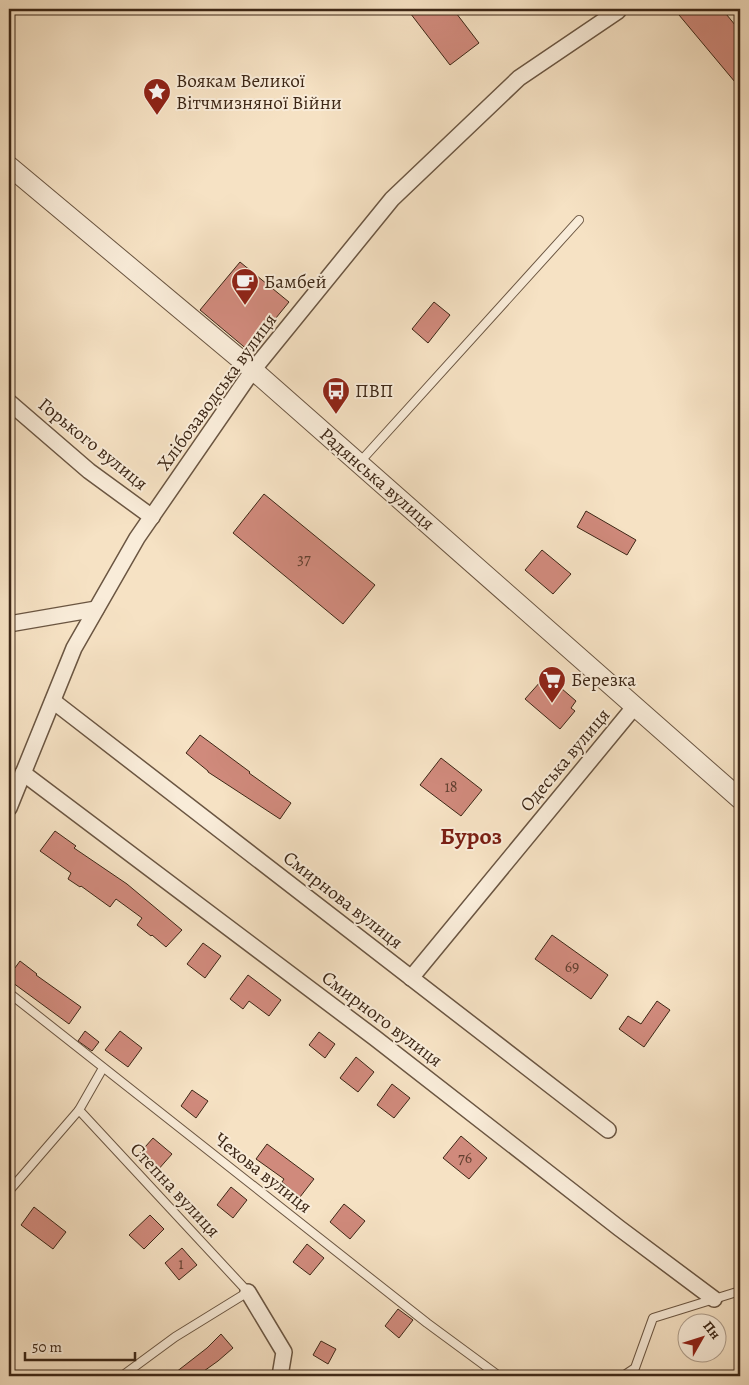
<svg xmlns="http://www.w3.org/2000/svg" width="749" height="1385" font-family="Alegreya,serif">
  <rect width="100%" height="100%" fill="#f6e2c4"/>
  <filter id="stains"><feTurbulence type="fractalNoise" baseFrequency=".004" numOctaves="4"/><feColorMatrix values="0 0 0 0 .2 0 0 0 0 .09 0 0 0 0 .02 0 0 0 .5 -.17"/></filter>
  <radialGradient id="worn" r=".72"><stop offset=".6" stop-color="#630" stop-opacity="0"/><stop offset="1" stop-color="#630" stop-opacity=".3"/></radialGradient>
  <g fill="#d08a7c" stroke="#3d2716">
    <polygon points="407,9 453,9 479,43 450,65"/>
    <polygon points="674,9 722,9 740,31 740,88"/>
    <polygon points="240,262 289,302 249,351 200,310"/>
    <polygon points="434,302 450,315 428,343 412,329"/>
    <polygon points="264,494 375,585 343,624 233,533"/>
    <polygon points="586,511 636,540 627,555 577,527"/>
    <polygon points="542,550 571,574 553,594 525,570"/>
    <polygon points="541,681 548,688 554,682 576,701 571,708 575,711 560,729 525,699"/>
    <polygon points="200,735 250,772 249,773 291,803 280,819 208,772 208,771 186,753"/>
    <polygon points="441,758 482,790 461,816 420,785"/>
    <polygon points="55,831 76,846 74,848 127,884 182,930 166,947 152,935 151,936 137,925 142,918 116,899 110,907 81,886 80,887 68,879 71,873 40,851"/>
    <polygon points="552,935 608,975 591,999 535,959"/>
    <polygon points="203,943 221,956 205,978 187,964"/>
    <polygon points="20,961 37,974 36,975 81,1007 69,1024 9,980 9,976"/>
    <polygon points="248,975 281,1000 269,1016 249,1001 243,1009 230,999"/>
    <polygon points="657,1001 670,1010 644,1047 619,1029 628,1016 641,1024"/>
    <polygon points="85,1031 99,1042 92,1051 78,1041"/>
    <polygon points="120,1031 142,1048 128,1067 105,1050"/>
    <polygon points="319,1032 335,1044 325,1058 309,1045"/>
    <polygon points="356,1057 374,1072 358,1092 340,1078"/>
    <polygon points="392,1084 410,1098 394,1118 377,1105"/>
    <polygon points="192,1090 208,1101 196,1118 181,1106"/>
    <polygon points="461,1136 487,1158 469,1179 443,1158"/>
    <polygon points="153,1138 172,1154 157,1171 138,1155"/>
    <polygon points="267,1144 314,1179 300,1197 282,1182 284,1179 256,1159"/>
    <polygon points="231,1187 247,1200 233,1218 217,1205"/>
    <polygon points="344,1204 365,1221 350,1239 330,1222"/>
    <polygon points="34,1207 66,1232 53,1249 21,1225"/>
    <polygon points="150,1215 164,1229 144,1249 129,1235"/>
    <polygon points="307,1244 324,1258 310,1275 293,1262"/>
    <polygon points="182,1248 197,1265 179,1280 165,1263"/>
    <polygon points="398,1309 413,1320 399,1338 385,1326"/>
    <polygon points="221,1334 233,1348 218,1361 197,1376 171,1376 207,1348"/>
    <polygon points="321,1341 336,1349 328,1364 313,1355"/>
  </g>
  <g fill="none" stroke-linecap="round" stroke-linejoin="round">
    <defs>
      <g id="service">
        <polyline points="359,463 579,220"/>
        <polyline points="9,993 427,1323 499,1376"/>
        <polyline points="79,1110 248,1292 175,1337 122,1376"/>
        <polyline points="9,1191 79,1110 103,1068"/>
        <polyline points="623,1376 635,1368 653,1318 740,1291"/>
      </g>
      <g id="minor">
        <polyline points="9,402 89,471 152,517"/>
        <polyline points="9,624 96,609"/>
        <polyline points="53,701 608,1130"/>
        <polyline points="23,773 375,1038 619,1228 714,1299"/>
        <polyline points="9,808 74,648 137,538 253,370 392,199 519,78 618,11"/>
        <polyline points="411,978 635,706"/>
        <polyline points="248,1292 284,1352 280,1376"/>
      </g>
      <polyline id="tertiary" points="9,166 253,370 740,799"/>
    </defs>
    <use href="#service" stroke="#6b5642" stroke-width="10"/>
    <use href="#minor" stroke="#6b5642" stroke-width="18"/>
    <use href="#tertiary" stroke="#6b5642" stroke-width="21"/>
    <use href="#service" stroke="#f9ecd9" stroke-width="8"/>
    <use href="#minor" stroke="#f9ecd9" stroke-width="15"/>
    <use href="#tertiary" stroke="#f9ecd9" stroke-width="19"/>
    <defs>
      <polyline id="rail" points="732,9 740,18"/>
    </defs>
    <use href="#rail" stroke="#3d2716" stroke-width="5.5"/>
    <use href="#rail" stroke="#f9ecd9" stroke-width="4" stroke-dasharray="11" stroke-linecap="butt"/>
  </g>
  <defs>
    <symbol id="sight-pin" viewBox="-11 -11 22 30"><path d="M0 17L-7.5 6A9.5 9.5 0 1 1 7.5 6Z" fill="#8f2418" stroke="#f9ecd9"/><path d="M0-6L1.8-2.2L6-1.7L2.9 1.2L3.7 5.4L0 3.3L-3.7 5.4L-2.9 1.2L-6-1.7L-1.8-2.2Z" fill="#fff"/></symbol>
    <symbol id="cafe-pin" viewBox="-11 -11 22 30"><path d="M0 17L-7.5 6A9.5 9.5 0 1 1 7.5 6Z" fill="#8f2418" stroke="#f9ecd9"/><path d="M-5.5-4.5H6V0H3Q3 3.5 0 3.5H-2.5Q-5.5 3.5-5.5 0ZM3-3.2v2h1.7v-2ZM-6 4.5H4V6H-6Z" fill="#fff"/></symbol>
    <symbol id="bus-pin" viewBox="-11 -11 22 30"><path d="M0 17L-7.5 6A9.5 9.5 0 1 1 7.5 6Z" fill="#8f2418" stroke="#f9ecd9"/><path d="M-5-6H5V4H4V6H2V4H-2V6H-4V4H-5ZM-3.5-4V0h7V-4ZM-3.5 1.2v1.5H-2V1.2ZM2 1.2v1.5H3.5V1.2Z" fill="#fff"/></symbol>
    <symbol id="supermarket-pin" viewBox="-11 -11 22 30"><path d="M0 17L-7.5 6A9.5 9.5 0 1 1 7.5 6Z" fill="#8f2418" stroke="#f9ecd9"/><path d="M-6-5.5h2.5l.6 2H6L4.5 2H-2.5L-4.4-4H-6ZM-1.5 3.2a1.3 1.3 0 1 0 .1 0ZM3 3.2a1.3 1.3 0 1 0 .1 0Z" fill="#fff"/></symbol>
  </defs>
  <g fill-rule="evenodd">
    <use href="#sight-pin" x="141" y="76" width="32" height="43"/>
    <use href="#cafe-pin" x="229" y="266" width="32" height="43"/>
    <use href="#bus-pin" x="320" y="375" width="32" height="43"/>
    <use href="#supermarket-pin" x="536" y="664" width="32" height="43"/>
  </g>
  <g text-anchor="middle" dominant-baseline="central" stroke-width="4" stroke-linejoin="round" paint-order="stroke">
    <g font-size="16" fill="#624030">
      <text x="304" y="559">37</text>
      <text x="451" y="787">18</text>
      <text x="572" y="967">69</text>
      <text x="465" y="1158">76</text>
      <text x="181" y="1264">1</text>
    </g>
    <g font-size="19" fill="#3d2716" stroke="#f9ecd9" text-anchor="start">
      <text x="176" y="81">Воякам Великої<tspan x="176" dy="22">Вітчмизняної Війни</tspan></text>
      <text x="264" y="282">Бамбей</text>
      <text x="355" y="391">ПВП</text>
      <text x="571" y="680">Березка</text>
    </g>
    <g font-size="19" fill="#3d2716" stroke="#f9ecd9">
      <text transform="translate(217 392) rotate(-54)">Хлібозаводська вулиця</text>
      <text transform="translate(93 444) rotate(39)">Горького вулиця</text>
      <text transform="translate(377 479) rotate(41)">Радянська вулиця</text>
      <text transform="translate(565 760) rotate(-50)">Одеська вулиця</text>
      <text transform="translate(343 900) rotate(38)">Смирнова вулиця</text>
      <text transform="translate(382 1019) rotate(37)">Смирного вулиця</text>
      <text transform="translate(263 1173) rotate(38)">Чехова вулиця</text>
      <text transform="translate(175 1190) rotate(47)">Степна вулиця</text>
    </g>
    <g font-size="24" font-weight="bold" fill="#7a1f14" stroke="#f9ecd9">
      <text x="471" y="836">Буроз</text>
    </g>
  </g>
  <rect width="749" height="1385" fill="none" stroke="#f6e2c4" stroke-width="30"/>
  <rect x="10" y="10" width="729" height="1365" fill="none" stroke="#3d2716" stroke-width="2.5"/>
  <rect x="15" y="15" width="719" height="1355" fill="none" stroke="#3d2716"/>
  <g transform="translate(702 1338) rotate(51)"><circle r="24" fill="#f9ecd9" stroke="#ae9d8b"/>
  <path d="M0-4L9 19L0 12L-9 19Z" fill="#8f2418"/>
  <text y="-8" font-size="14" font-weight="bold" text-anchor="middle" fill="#3d2716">Пн</text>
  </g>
  <path d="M25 1352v8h110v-8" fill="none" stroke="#3d2716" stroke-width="2.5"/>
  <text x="32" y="1352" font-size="15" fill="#3d2716" stroke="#f9ecd9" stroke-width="4" paint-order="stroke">50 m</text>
  <rect width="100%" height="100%" filter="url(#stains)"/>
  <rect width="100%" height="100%" fill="url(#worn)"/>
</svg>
